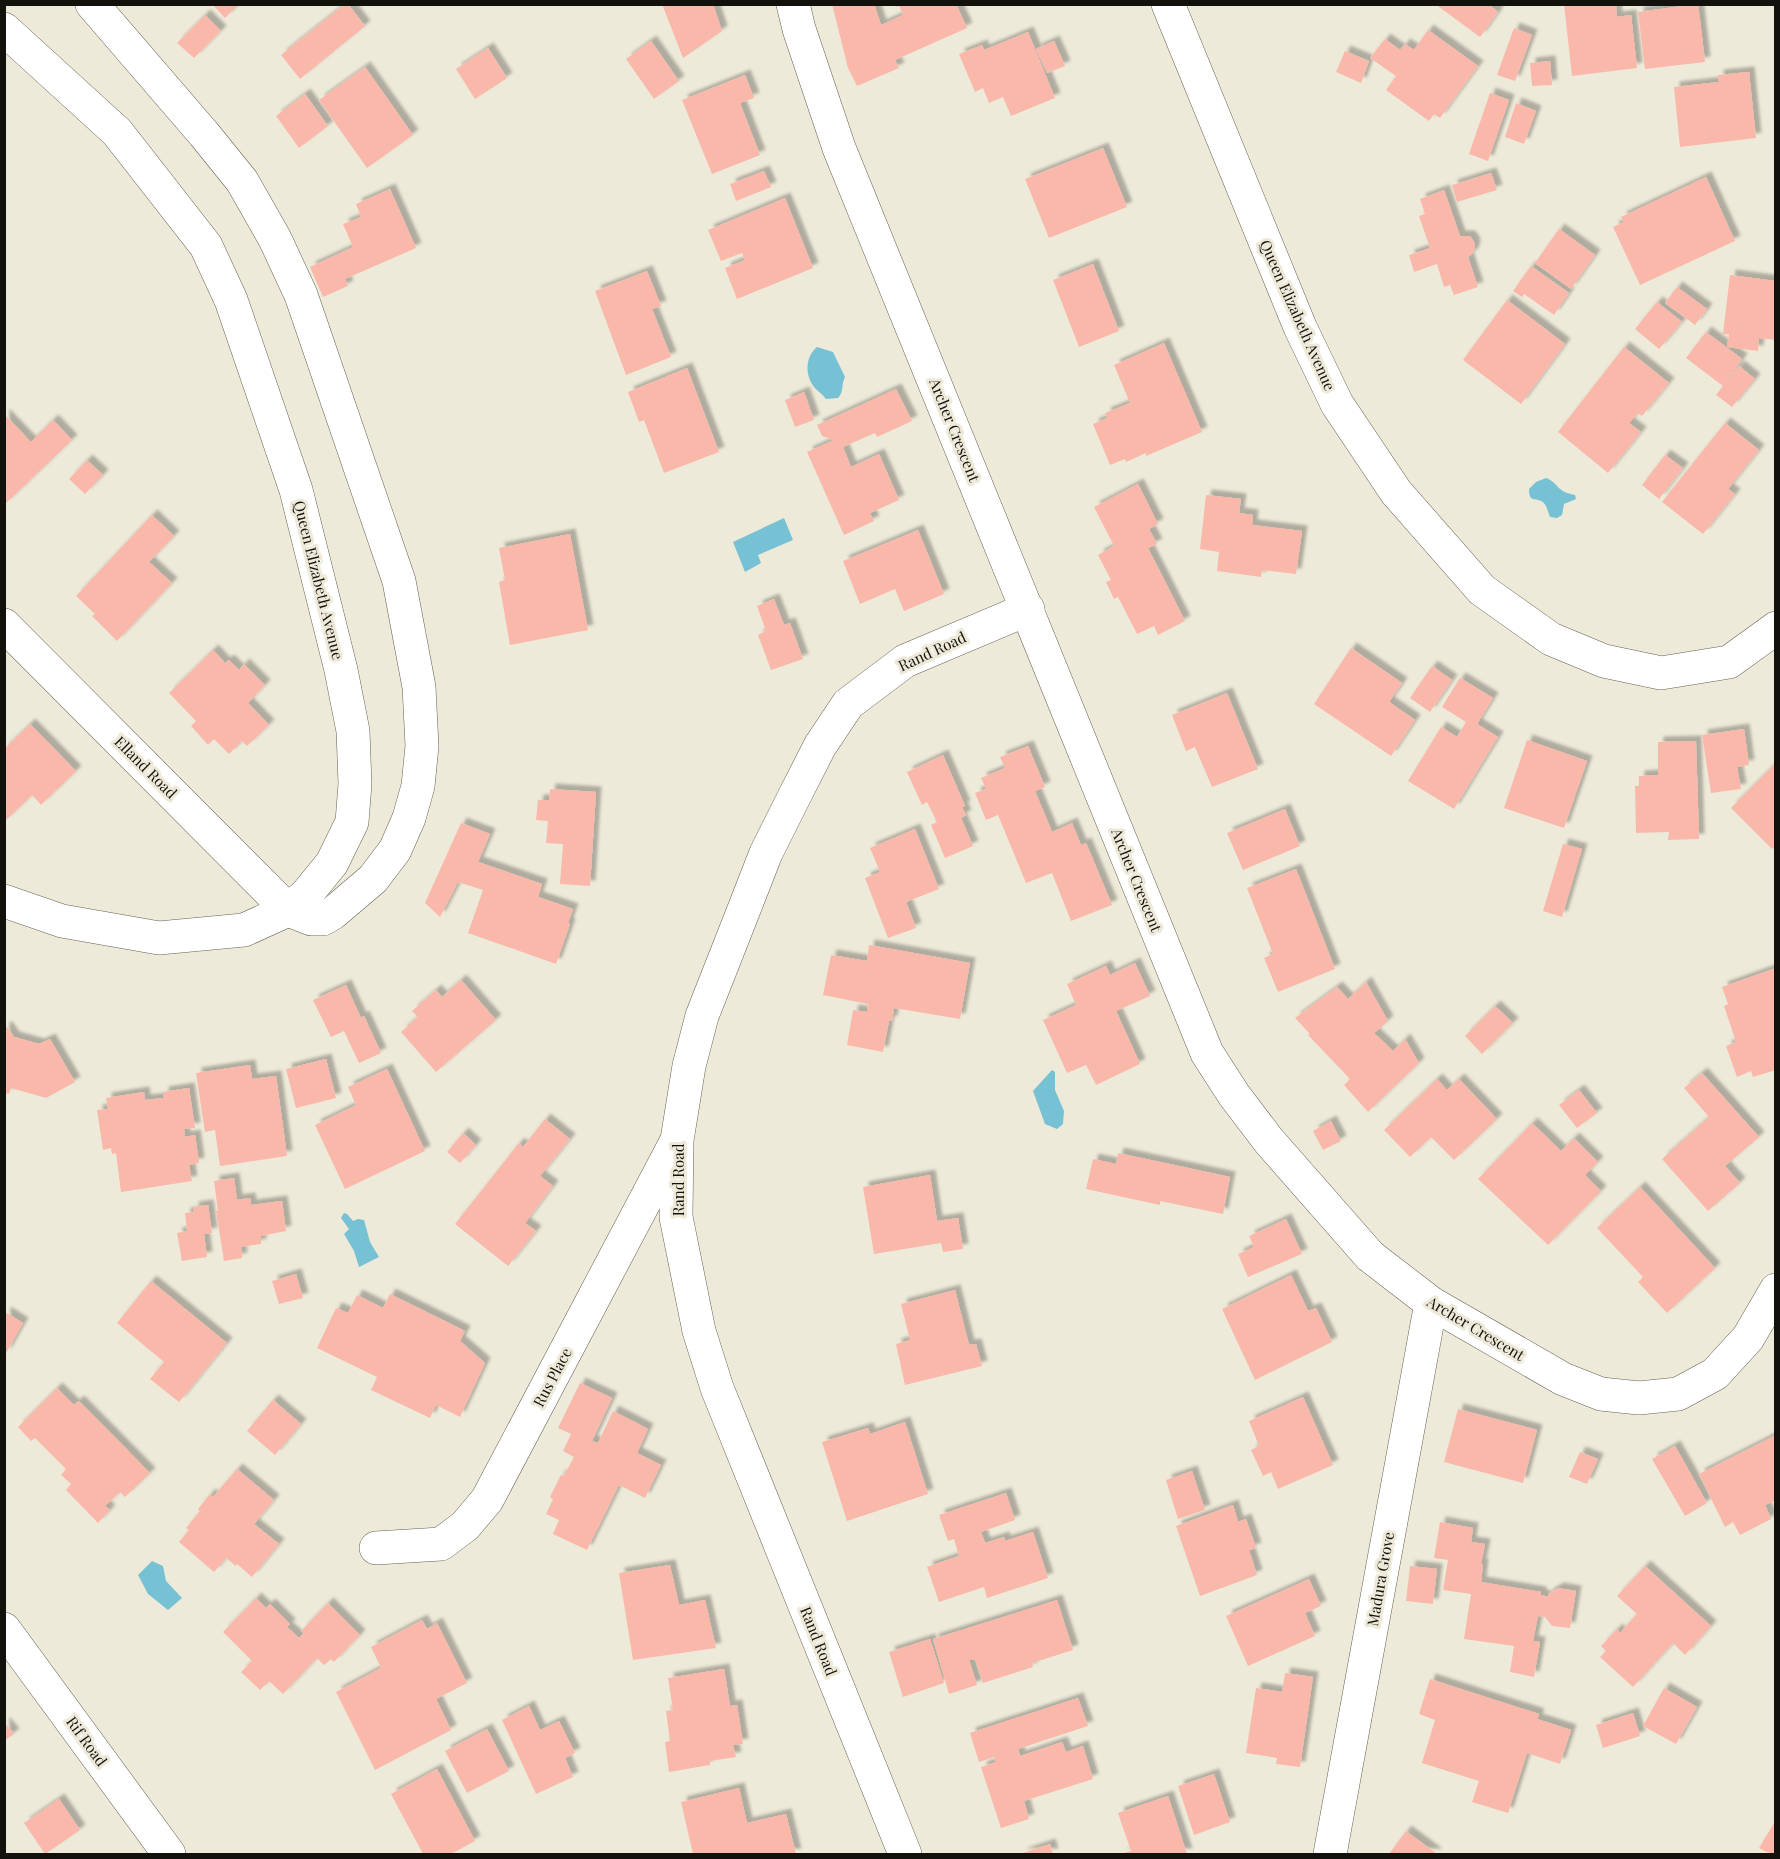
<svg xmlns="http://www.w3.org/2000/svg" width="1780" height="1859" font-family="'Playfair Display',serif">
  <defs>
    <filter id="shadow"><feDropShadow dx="5.5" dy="-5.5" stdDeviation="1.5" flood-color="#0004"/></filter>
  </defs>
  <rect width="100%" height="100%" fill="#eeead9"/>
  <g fill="#77c1d4">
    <path d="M817,347l16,5 12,25c-4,7 -1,15 -7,21l-12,1c-4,-6 -11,-9 -14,-15 -7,-12 -6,-28 5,-37z"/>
    <path d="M1546,478c13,5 10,14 29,17l1,4 -12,5 -2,11 -5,3 -7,-1c-2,-5 -3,-11 -7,-15 -8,-5 -14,1 -14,-13l7,-7z"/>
    <polygon points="784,518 793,540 758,555 761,563 745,572 733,542"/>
    <polygon points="1052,1070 1055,1072 1055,1090 1064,1111 1063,1124 1057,1129 1045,1124 1033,1091"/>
    <polygon points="344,1213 347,1214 353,1221 358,1219 364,1220 370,1242 379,1257 359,1267 354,1251 344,1234 349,1229 341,1218"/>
    <polygon points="152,1561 163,1566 166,1581 182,1598 168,1610 148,1594 138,1575"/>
  </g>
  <g fill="#fab8ab" filter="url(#shadow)">
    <polygon points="212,4 239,4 225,18"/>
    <polygon points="345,4 348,4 365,26 300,79 281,55"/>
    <polygon points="662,4 713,4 722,31 683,58"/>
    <polygon points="832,4 874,4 881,25 903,15 899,6 896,7 895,4 956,4 967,28 895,60 899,68 857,86 848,68"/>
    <polygon points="1435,4 1488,4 1498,12 1480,37"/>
    <polygon points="1564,4 1616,4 1617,17 1631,15 1637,68 1572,76"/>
    <polygon points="1698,4 1705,62 1645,69 1638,12"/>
    <polygon points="205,15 221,31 194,58 177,43"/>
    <polygon points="1514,28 1532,35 1515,81 1497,75"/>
    <polygon points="1428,30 1478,66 1440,118 1434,114 1429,121 1386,90 1396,76 1370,58 1385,39 1400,50 1405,44 1414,50"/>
    <polygon points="1028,32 1055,98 1011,116 1003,97 989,103 983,88 975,92 959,54 982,45 984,50"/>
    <polygon points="651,41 679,81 654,99 626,59"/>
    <polygon points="1054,41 1065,66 1047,73 1036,49"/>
    <polygon points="488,48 507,78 475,99 456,69"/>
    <polygon points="1345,51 1369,61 1361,83 1336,72"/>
    <polygon points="1550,61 1552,85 1532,86 1530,63"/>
    <polygon points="365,67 413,135 367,168 319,100"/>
    <polygon points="1749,72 1756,138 1680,147 1674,87 1719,82 1718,75"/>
    <polygon points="745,75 754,98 740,103 760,155 712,174 682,100"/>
    <polygon points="1490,93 1509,100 1488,161 1469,154"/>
    <polygon points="305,94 328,126 299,148 276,116"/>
    <polygon points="1516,103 1536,111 1524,144 1505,137"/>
    <polygon points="1103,148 1127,207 1049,238 1025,179"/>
    <polygon points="764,171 771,187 736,201 730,184"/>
    <polygon points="1491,173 1497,190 1457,202 1452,185"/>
    <polygon points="1706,177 1735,241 1640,285 1613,227 1624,222 1621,217"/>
    <polygon points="390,189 416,248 345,279 348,286 323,297 310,267 353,247 343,224 361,217 356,204"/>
    <polygon points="1444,190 1460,236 1470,236 1474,242 1475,246 1473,253 1468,257 1478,287 1454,295 1450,285 1444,287 1437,264 1414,272 1409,255 1430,248 1419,216 1425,214 1420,199"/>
    <polygon points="785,198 813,268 737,299 725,268 745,260 742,253 721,261 708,230"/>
    <polygon points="1559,229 1595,255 1571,289 1535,263"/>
    <polygon points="1093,264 1119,331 1079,347 1053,280"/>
    <polygon points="1531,266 1569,293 1554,315 1524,294 1522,297 1513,291"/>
    <polygon points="647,271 661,306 652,309 671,357 626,375 595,291"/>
    <polygon points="1730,275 1775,281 1774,293 1776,293 1776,340 1759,338 1758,351 1727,347 1729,334 1723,334"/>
    <polygon points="1677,287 1707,309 1695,325 1665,303"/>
    <polygon points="1507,300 1565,344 1521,404 1463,360"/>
    <polygon points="1657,302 1682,322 1659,349 1635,329"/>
    <polygon points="1706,332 1742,359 1724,384 1739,366 1755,379 1732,407 1716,395 1723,386 1686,358"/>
    <polygon points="1164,343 1202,432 1146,456 1146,453 1126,462 1125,459 1110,465 1093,424 1107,418 1105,413 1130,403 1114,365"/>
    <polygon points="1624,347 1669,383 1642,416 1638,413 1629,423 1641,432 1608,473 1558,432"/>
    <polygon points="687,368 719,452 664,473 644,420 639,422 628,392"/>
    <polygon points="896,389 912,421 877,437 875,433 843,447 851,467 879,454 899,500 870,513 874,521 844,535 807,452 834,440 822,436 817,425"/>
    <polygon points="804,392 814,420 795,427 785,400"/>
    <polygon points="4,414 31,442 53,420 72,440 4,505"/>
    <polygon points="1725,423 1759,450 1728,489 1735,494 1703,534 1662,502"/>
    <polygon points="1665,455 1683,468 1659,499 1642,485"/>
    <polygon points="87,460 103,475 85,494 69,479"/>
    <polygon points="1138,484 1158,524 1149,529 1157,544 1148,548 1185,621 1158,635 1154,626 1137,634 1118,597 1114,599 1106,582 1111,580 1098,555 1114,546 1094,507"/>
    <polygon points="1206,495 1241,499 1239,513 1253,515 1252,525 1302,531 1296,574 1262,570 1261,577 1217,571 1219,552 1200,549"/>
    <polygon points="152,515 174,536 149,562 172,583 117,641 92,616 95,614 76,596"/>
    <polygon points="918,530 944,594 904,611 895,589 860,604 843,561"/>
    <polygon points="570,534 588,630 510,645 499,582 505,580 499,548"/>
    <polygon points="774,599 784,625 790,623 803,659 771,670 758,635 766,631 757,606"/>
    <polygon points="1351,648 1402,683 1389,702 1415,720 1391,756 1314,704"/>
    <polygon points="213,650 225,663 229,660 239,670 244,664 265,685 248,703 269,725 247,746 242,741 229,754 214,739 208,745 191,726 196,721 169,693"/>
    <polygon points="1432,666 1452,680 1430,712 1410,698"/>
    <polygon points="1460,678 1493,698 1477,724 1498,737 1454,809 1408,781 1441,727 1457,737 1466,722 1442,707"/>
    <polygon points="1227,693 1258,769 1212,787 1195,747 1186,751 1172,715"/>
    <polygon points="30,724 76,771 41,805 32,795 4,822 4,749"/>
    <polygon points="1744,729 1749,765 1737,767 1741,789 1711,793 1702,735"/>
    <polygon points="1527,740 1587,761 1564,828 1504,808"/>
    <polygon points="1696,741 1699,839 1668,840 1669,832 1636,833 1635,786 1639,786 1639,776 1658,775 1658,742"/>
    <polygon points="1028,746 1045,787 1035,791 1052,832 1072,823 1081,845 1086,843 1112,905 1071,921 1052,873 1026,883 998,815 986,820 975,793 986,789 981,778 1005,768 1000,757"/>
    <polygon points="943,755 965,806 962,807 966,815 961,818 973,846 945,858 931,825 937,822 927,802 922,805 907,772"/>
    <polygon points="1776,763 1776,845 1772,849 1731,808"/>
    <polygon points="550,789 596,792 590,886 560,884 563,844 546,843 548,821 536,820 538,800 549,800"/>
    <polygon points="1285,809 1300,846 1243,870 1227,833"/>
    <polygon points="461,823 490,834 478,862 542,884 538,897 573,909 568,923 570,924 556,964 468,933 483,890 458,882 440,917 425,903"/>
    <polygon points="915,829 939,889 906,902 916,928 888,938 865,878 880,872 870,848"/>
    <polygon points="1563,844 1582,849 1562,917 1543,911"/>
    <polygon points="1296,869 1335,969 1278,992 1264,958 1273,954 1247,888"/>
    <polygon points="869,945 970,963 960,1019 894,1008 892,1021 889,1021 883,1052 847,1045 853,1010 867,1012 868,1004 823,995 831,955 867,961"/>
    <polygon points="1135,963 1150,996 1116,1011 1140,1064 1096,1085 1086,1065 1067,1073 1043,1020 1076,1005 1067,984 1106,966 1110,975"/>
    <polygon points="1776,968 1776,1070 1753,1077 1751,1071 1737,1077 1726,1046 1736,1042 1724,1006 1728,1004 1722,987"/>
    <polygon points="461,980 496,1020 436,1072 401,1032 418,1017 412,1011 436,990 442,997"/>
    <polygon points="1366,982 1388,1021 1374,1033 1393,1051 1405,1039 1419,1063 1368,1112 1344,1085 1350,1079 1308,1035 1310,1034 1295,1018 1337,987 1348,999"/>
    <polygon points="346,985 361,1018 364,1016 381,1053 359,1063 344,1031 331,1037 313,1000"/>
    <polygon points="1495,1006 1513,1023 1482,1054 1465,1036"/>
    <polygon points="7,1027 14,1037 39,1044 50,1039 75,1082 46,1098 11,1088 9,1094 4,1093 4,1028"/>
    <polygon points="326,1059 336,1098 296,1108 286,1069"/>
    <polygon points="250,1065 252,1079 276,1076 287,1156 220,1166 215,1130 205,1132 196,1073"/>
    <polygon points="387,1069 425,1151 345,1189 315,1125 356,1105 348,1087"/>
    <polygon points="1702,1073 1759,1137 1725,1166 1740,1183 1708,1211 1662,1159 1709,1117 1684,1088"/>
    <polygon points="1437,1079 1447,1090 1459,1079 1497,1119 1454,1160 1431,1137 1410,1157 1384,1130"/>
    <polygon points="189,1088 195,1128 184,1129 185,1137 195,1135 199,1163 189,1165 192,1181 121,1192 116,1153 112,1154 111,1148 103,1150 97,1110 108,1109 106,1098 144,1092 145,1100 164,1098 163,1092"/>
    <polygon points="1579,1090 1597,1113 1577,1128 1559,1105"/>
    <polygon points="545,1119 570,1139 540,1176 553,1186 525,1223 536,1231 508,1266 455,1224 519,1143 523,1147"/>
    <polygon points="1331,1121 1341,1141 1323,1150 1313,1131"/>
    <polygon points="1532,1123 1561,1151 1574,1138 1598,1162 1585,1175 1601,1191 1548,1245 1478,1179"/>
    <polygon points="463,1133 476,1145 460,1163 447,1152"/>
    <polygon points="1118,1153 1230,1177 1223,1214 1160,1201 1160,1205 1086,1189 1093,1159 1116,1164"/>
    <polygon points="930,1175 937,1221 958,1218 963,1249 943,1252 941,1243 874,1254 863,1187"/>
    <polygon points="234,1178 237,1200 250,1198 251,1205 282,1201 286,1231 261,1236 261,1244 241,1247 242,1258 224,1261 216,1211 218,1211 214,1181"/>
    <polygon points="1640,1187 1715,1268 1667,1313 1638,1282 1643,1277 1597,1228"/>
    <polygon points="208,1205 212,1233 204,1234 207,1257 182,1261 177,1233 187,1231 185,1213 194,1212 193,1207"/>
    <polygon points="1286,1219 1302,1254 1248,1277 1238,1254 1254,1247 1249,1236"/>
    <polygon points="296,1274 303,1298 279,1304 272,1281"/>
    <polygon points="1291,1275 1308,1311 1316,1308 1332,1342 1255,1380 1222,1309"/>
    <polygon points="151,1281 227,1343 179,1402 150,1379 164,1362 117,1323"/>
    <polygon points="955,1290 969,1345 976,1344 982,1366 905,1385 896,1344 910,1340 901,1304"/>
    <polygon points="390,1294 465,1331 460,1341 485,1363 460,1417 436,1405 430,1418 371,1390 377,1377 317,1348 336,1308 348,1313 357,1295 383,1308"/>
    <polygon points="5,1312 23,1323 5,1355"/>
    <polygon points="580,1383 612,1398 592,1441 598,1443 613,1411 648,1429 637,1453 661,1465 645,1498 619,1485 587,1550 553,1534 559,1520 546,1514 553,1499 550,1497 561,1475 564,1476 574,1457 563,1451 571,1434 558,1428"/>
    <polygon points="57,1388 74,1405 79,1401 150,1473 125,1497 120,1492 105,1506 110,1510 98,1523 66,1490 71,1484 61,1475 66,1469 35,1438 31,1441 18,1427"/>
    <polygon points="1303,1397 1333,1465 1278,1489 1271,1472 1263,1476 1251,1450 1259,1446 1249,1421"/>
    <polygon points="273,1400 301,1424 275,1455 247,1431"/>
    <polygon points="1458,1409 1537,1430 1523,1483 1444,1462"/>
    <polygon points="905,1422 928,1494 847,1521 822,1442 868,1428 870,1434"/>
    <polygon points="1776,1435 1776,1500 1765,1505 1771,1519 1740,1535 1733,1522 1725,1527 1699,1474"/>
    <polygon points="1675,1446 1707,1503 1685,1516 1652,1459"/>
    <polygon points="1580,1452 1598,1459 1587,1484 1569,1477"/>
    <polygon points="237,1469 274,1500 254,1524 279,1544 252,1577 237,1564 236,1566 226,1558 214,1572 179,1542 189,1530 186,1528 200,1511 198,1509 210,1494 213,1497"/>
    <polygon points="1192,1471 1205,1510 1178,1519 1166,1480"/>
    <polygon points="1006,1493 1015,1520 981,1532 985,1543 1004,1537 1005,1541 1033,1532 1048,1578 987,1598 984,1587 939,1602 927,1567 959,1556 954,1539 948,1541 939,1515"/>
    <polygon points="1233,1505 1238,1522 1246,1519 1256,1548 1249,1550 1257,1575 1200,1596 1176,1526"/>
    <polygon points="1440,1522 1473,1528 1471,1542 1485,1544 1481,1564 1483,1564 1481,1582 1541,1592 1541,1595 1548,1597 1548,1594 1558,1588 1576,1591 1570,1628 1552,1626 1545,1617 1538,1616 1533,1641 1540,1642 1534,1677 1510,1672 1514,1646 1464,1639 1471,1594 1443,1590 1448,1560 1434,1558"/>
    <polygon points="670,1565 679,1605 705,1600 716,1648 633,1660 619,1573"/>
    <polygon points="1410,1566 1437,1569 1433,1604 1406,1601"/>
    <polygon points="1645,1566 1711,1626 1685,1655 1673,1643 1633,1687 1600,1657 1606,1651 1601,1646 1617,1629 1620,1633 1637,1614 1617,1596"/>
    <polygon points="1309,1579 1321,1606 1305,1613 1315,1636 1248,1666 1226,1616"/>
    <polygon points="256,1598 266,1608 270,1604 290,1624 287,1627 299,1638 304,1633 301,1631 328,1603 360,1635 334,1662 331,1659 324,1665 317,1658 283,1694 269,1681 260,1690 241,1672 252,1661 223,1632"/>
    <polygon points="1057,1600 1073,1650 1032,1663 1033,1667 983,1683 975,1659 969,1660 977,1685 949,1694 933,1639"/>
    <polygon points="422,1620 427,1629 437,1623 467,1683 436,1699 451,1730 375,1770 336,1692 381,1668 371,1647"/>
    <polygon points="930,1639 944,1683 903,1697 889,1652"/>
    <polygon points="724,1669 730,1706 737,1705 743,1744 733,1745 736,1757 710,1761 710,1765 669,1772 665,1742 670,1741 666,1711 673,1710 668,1678"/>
    <polygon points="1285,1673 1313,1677 1300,1767 1276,1764 1277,1758 1246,1753 1256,1688 1282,1692"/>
    <polygon points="1430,1679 1539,1714 1537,1719 1571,1730 1560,1764 1527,1753 1508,1813 1472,1802 1479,1781 1422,1763 1435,1720 1419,1714"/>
    <polygon points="1664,1688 1697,1707 1676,1744 1643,1726"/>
    <polygon points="1078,1698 1088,1726 1018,1749 1020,1756 1062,1742 1066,1752 1083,1746 1093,1779 1024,1801 1029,1819 1001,1828 981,1767 996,1762 994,1757 979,1762 970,1733"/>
    <polygon points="529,1706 540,1730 559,1721 575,1753 565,1758 573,1777 536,1794 502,1720"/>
    <polygon points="1633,1713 1640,1736 1603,1748 1596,1725"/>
    <polygon points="4,1722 14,1734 4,1741"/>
    <polygon points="487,1729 509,1771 467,1793 445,1751"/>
    <polygon points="437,1769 475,1841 451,1854 423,1854 391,1794"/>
    <polygon points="1214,1774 1230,1822 1194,1835 1178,1786"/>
    <polygon points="739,1788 747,1823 786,1814 796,1854 693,1854 681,1802"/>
    <polygon points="1168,1796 1187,1854 1121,1854 1131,1851 1118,1813"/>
    <polygon points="59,1799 80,1830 45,1854 24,1823"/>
    <polygon points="1776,1820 1776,1854 1771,1854 1759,1848"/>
    <polygon points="1406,1831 1437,1854 1389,1854"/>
    <polygon points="1050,1844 1053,1854 1020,1854"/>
  </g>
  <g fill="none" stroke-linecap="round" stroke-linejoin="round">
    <defs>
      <g id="street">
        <polyline points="793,4 799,29 839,148 1207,1053 1234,1095 1269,1141 1370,1256 1431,1303 1563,1379 1601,1394 1639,1398 1678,1394 1715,1374 1748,1338 1776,1290"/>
        <polyline points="1168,4 1300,327 1337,404 1396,492 1482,590 1551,639 1604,661 1661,673 1729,662 1776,628"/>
        <polyline points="4,29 117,132 206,246 231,300 296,490 341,670 353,731 355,784 352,822 332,863 306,895 288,910 244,930 159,938 62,921 4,901"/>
        <polyline points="4,625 288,910 311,919 323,919 333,913 373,879 395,850 409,818 418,786 422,746 419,687 399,581 301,295 275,239 242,181 204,134 92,4"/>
        <polyline points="376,1548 441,1544 465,1526 487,1500 675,1144"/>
        <polyline points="4,1629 169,1854"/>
        <polyline points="905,1854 717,1388 699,1331 676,1217 677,1140 689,1066 702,1016 741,917 766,853 795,795 820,746 848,704 905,661 1028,609"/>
        <polyline points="1330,1854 1431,1303"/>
      </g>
    </defs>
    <use href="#street" stroke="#656153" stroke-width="34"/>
    <use href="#street" stroke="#fff" stroke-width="33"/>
  </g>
  <g text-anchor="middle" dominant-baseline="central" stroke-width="6" stroke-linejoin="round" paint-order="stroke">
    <g font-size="15" fill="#12110b" stroke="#eeead9">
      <text transform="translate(1298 315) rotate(66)">Queen Elizabeth Avenue</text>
      <text transform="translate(955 430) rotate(68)">Archer Crescent</text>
      <text transform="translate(319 580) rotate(76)">Queen Elizabeth Avenue</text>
      <text transform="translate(932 651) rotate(-25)">Rand Road</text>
      <text transform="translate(146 767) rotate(45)">Elland Road</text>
      <text transform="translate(1137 880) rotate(68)">Archer Crescent</text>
      <text transform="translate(678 1180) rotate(-90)">Rand Road</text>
      <text transform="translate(1476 1328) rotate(31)">Archer Crescent</text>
      <text transform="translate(552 1377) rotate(-62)">Rus Place</text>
      <text transform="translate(1380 1579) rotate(-80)">Madura Grove</text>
      <text transform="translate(819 1641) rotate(68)">Rand Road</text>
      <text transform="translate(87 1741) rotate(54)">Rif Road</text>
    </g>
  </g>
  <rect width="1780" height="1859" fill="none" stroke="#12110b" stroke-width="12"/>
</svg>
